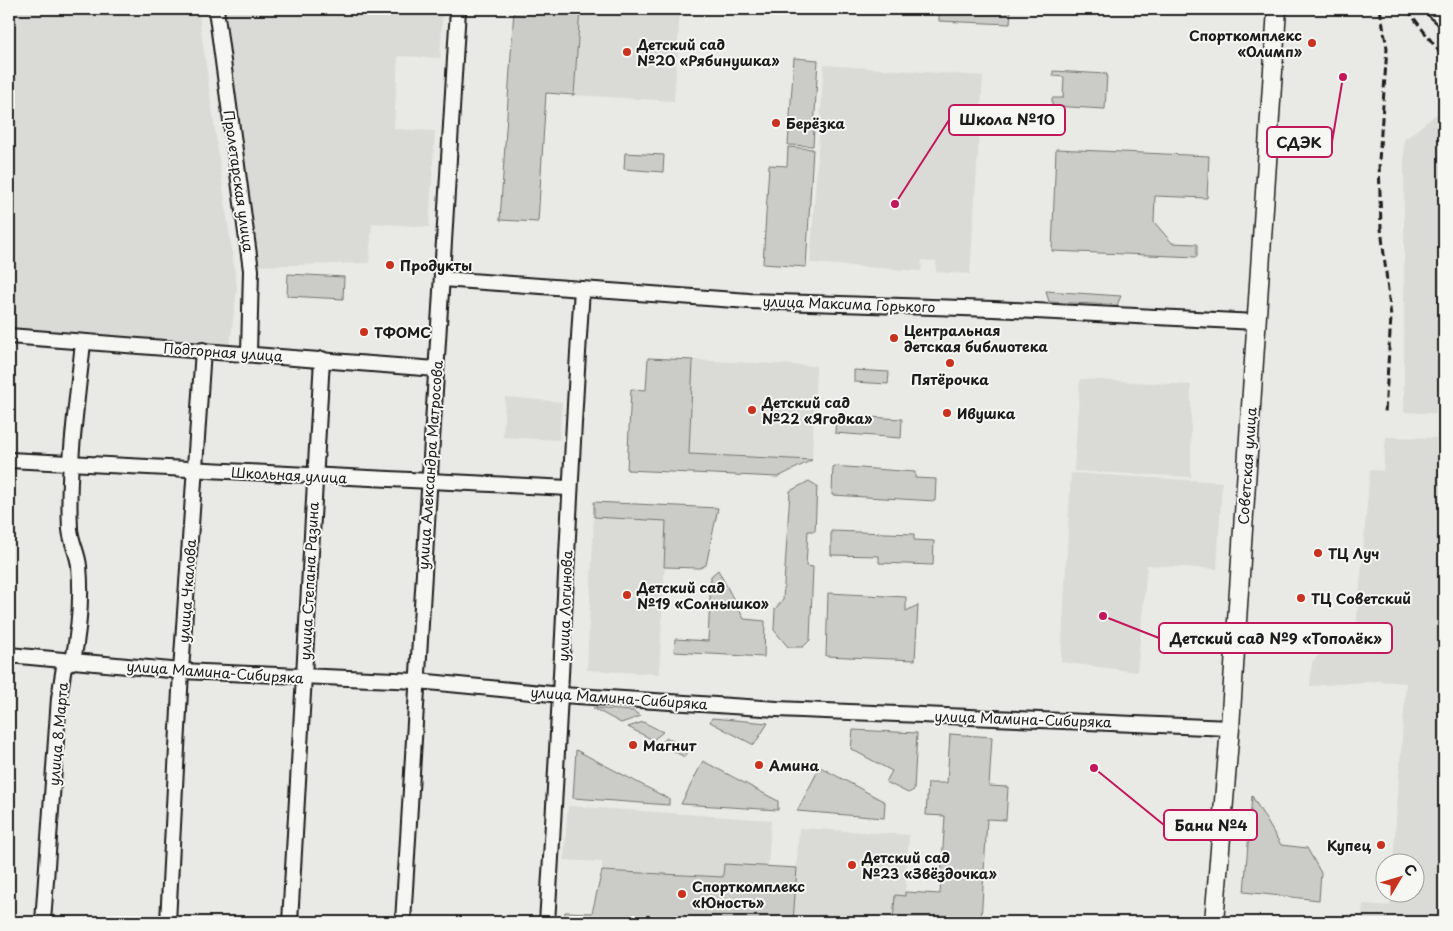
<svg xmlns="http://www.w3.org/2000/svg" width="1453" height="931" font-family="'Playpen Sans',sans-serif">
  <rect width="100%" height="100%" fill="#e9e9e5"/>
  <filter id="ink" filterUnits="userSpaceOnUse"><feTurbulence type="fractalNoise" baseFrequency=".02" numOctaves="2"/><feDisplacementMap in="SourceGraphic" scale="10" xChannelSelector="R" yChannelSelector="G"/><feConvolveMatrix kernelMatrix="1 2 1 2 8 2 1 2 1" color-interpolation-filters="sRGB"/></filter>
  <g filter="url(#ink)">
    <g fill="#dadad6">
      <polygon points="9,9 198,9 237,288 230,344 9,328"/>
      <polygon points="223,9 443,9 440,58 398,56 394,129 435,131 429,227 372,223 369,263 256,266"/>
      <polygon points="580,9 680,9 674,101 574,95"/>
      <polygon points="824,65 983,76 970,274 936,272 936,261 922,260 921,271 810,263"/>
      <polygon points="1444,108 1444,414 1404,412 1404,140"/>
      <polygon points="693,360 816,366 812,460 689,454"/>
      <polygon points="1080,379 1191,385 1191,477 1074,471"/>
      <polygon points="505,397 562,402 559,440 503,437"/>
      <polygon points="1386,437 1444,438 1444,922 1362,922 1363,904 1390,906 1391,894 1416,894 1416,864 1393,863 1406,683 1380,681 1310,686 1312,662 1342,631 1356,632 1370,470 1383,471"/>
      <polygon points="1071,473 1222,482 1217,569 1147,565 1137,672 1061,662"/>
      <polygon points="594,517 667,520 659,674 587,670"/>
      <polygon points="568,806 771,820 768,866 724,864 723,877 602,871 602,862 564,860"/>
      <polygon points="799,828 909,835 905,896 895,896 893,922 793,922"/>
    </g>
    <g fill="#cbcbc7" stroke="#747472">
      <polygon points="514,9 580,9 574,95 546,93 538,222 500,220"/>
      <polygon points="939,9 1011,9 1010,24 939,21"/>
      <polygon points="794,58 818,60 813,146 788,145"/>
      <polygon points="1053,71 1107,74 1105,109 1052,106 1052,98 1063,98 1064,77 1053,76"/>
      <polygon points="788,147 813,149 806,267 763,264 769,165 787,166"/>
      <polygon points="1056,149 1209,156 1207,198 1155,196 1154,222 1172,243 1197,244 1197,257 1052,251"/>
      <polygon points="625,153 664,155 663,172 624,169"/>
      <polygon points="288,274 344,277 343,299 287,296"/>
      <polygon points="1046,291 1121,296 1117,305 1049,302"/>
      <polygon points="648,358 693,360 689,454 812,460 778,477 627,470 631,389 646,390"/>
      <polygon points="854,370 889,372 888,384 854,382"/>
      <polygon points="836,415 902,419 901,438 835,433"/>
      <polygon points="833,466 915,472 915,478 936,479 935,501 832,495"/>
      <polygon points="809,481 817,486 815,531 808,531 806,566 813,567 810,640 803,647 788,647 774,630 775,609 783,600 790,491"/>
      <polygon points="594,502 718,508 706,565 700,568 664,567 666,521 594,517"/>
      <polygon points="831,531 914,534 914,540 934,541 933,565 879,563 879,556 831,555"/>
      <polygon points="718,570 744,619 765,621 764,657 674,652 675,639 708,641 711,576"/>
      <polygon points="828,593 906,597 906,611 918,605 915,660 826,656"/>
      <polygon points="593,708 633,711 641,716 621,723"/>
      <polygon points="712,718 768,723 754,745 710,722"/>
      <polygon points="643,722 663,732 653,740 628,727"/>
      <polygon points="853,730 917,733 914,790 908,793 886,782 892,771 851,749"/>
      <polygon points="950,734 992,737 989,786 1008,787 1006,820 987,819 981,922 893,922 895,895 905,896 905,892 940,894 945,816 926,815 928,783 947,783"/>
      <polygon points="667,738 689,749 685,757 659,744"/>
      <polygon points="576,750 669,799 669,805 573,798"/>
      <polygon points="703,761 778,801 778,810 681,804"/>
      <polygon points="820,767 885,802 884,818 797,811"/>
      <polygon points="1252,796 1281,845 1307,848 1321,873 1319,900 1244,892"/>
      <polygon points="724,864 797,868 793,922 564,922 565,912 592,913 602,871 723,877"/>
    </g>
    <g fill="none" stroke-linecap="round" stroke-linejoin="round">
      <defs>
        <g id="minor">
          <polyline points="216,9 251,270 249,353"/>
          <polyline points="1433,9 1444,19"/>
          <polyline points="442,279 749,301 993,309 1256,322"/>
          <polyline points="9,336 436,369"/>
          <polyline points="9,460 569,488"/>
          <polyline points="9,655 181,671 418,681 562,695 777,709 1230,728"/>
          <path d="M43,922l16,-224 5,-31 9,-6c6,-31 9,-63 6,-95 -1,-12 -8,-24 -9,-37 -3,-62 7,-126 13,-187"/>
          <polyline points="168,922 181,671 203,350"/>
          <polyline points="290,922 322,359"/>
          <polyline points="403,922 458,9"/>
          <path d="M547,922c14,-211 21,-422 35,-633"/>
        </g>
        <polyline id="major" points="1214,922 1230,728 1277,9"/>
      </defs>
      <use href="#minor" stroke="#1c1c1c" stroke-width="18"/>
      <use href="#major" stroke="#1c1c1c" stroke-width="21"/>
      <use href="#minor" stroke="#f6f6f2" stroke-width="14"/>
      <use href="#major" stroke="#f6f6f2" stroke-width="18"/>
      <g stroke="#1c1c1c" stroke-width="3" stroke-dasharray="8 4" stroke-linecap="butt">
        <polyline points="1380,9 1387,48 1379,161 1381,228 1391,317 1385,413"/>
        <polyline points="1407,9 1444,58"/>
      </g>
    </g>
  </g>
  <g fill="#c8321e" stroke="#f6f6f2" stroke-width="2">
    <circle cx="1312" cy="43" r="5"/>
    <circle cx="627" cy="52" r="5"/>
    <circle cx="776" cy="123" r="5"/>
    <circle cx="390" cy="265" r="5"/>
    <circle cx="364" cy="332" r="5"/>
    <circle cx="894" cy="338" r="5"/>
    <circle cx="950" cy="363" r="5"/>
    <circle cx="752" cy="410" r="5"/>
    <circle cx="947" cy="413" r="5"/>
    <circle cx="1318" cy="553" r="5"/>
    <circle cx="627" cy="595" r="5"/>
    <circle cx="1301" cy="598" r="5"/>
    <circle cx="633" cy="745" r="5"/>
    <circle cx="759" cy="765" r="5"/>
    <circle cx="1381" cy="845" r="5"/>
    <circle cx="852" cy="865" r="5"/>
    <circle cx="682" cy="894" r="5"/>
  </g>
  <g text-anchor="middle" dominant-baseline="central" stroke-width="4" stroke-linejoin="round" paint-order="stroke">
    <g font-size="14" font-weight="bold" fill="#1c1c1c" stroke="#f6f6f2" text-anchor="start">
      <text x="1302" y="35" text-anchor="end">Спорткомплекс<tspan x="1302" dy="16">«Олимп»</tspan></text>
      <text x="637" y="44">Детский сад<tspan x="637" dy="16">№20 «Рябинушка»</tspan></text>
      <text x="786" y="123">Берёзка</text>
      <text x="400" y="265">Продукты</text>
      <text x="904" y="330">Центральная<tspan x="904" dy="16">детская библиотека</tspan></text>
      <text x="374" y="332">ТФОМС</text>
      <text x="950" y="379" text-anchor="middle">Пятёрочка</text>
      <text x="762" y="402">Детский сад<tspan x="762" dy="16">№22 «Ягодка»</tspan></text>
      <text x="957" y="413">Ивушка</text>
      <text x="1328" y="553">ТЦ Луч</text>
      <text x="637" y="587">Детский сад<tspan x="637" dy="16">№19 «Солнышко»</tspan></text>
      <text x="1311" y="598">ТЦ Советский</text>
      <text x="643" y="745">Магнит</text>
      <text x="769" y="765">Амина</text>
      <text x="1371" y="845" text-anchor="end">Купец</text>
      <text x="862" y="857">Детский сад<tspan x="862" dy="16">№23 «Звёздочка»</tspan></text>
      <text x="692" y="886">Спорткомплекс<tspan x="692" dy="16">«Юность»</tspan></text>
    </g>
    <g font-size="14" fill="#1c1c1c" stroke="#f6f6f2">
      <text transform="translate(239 181) rotate(82)">Пролетарская улица</text>
      <text transform="translate(849 304) rotate(2)">улица Максима Горького</text>
      <text transform="translate(223 352) rotate(4)">Подгорная улица</text>
      <text transform="translate(430 465) rotate(-86)">улица Александра Матросова</text>
      <text transform="translate(1247 466) rotate(-86)">Советская улица</text>
      <text transform="translate(289 475) rotate(3)">Школьная улица</text>
      <text transform="translate(309 581) rotate(-87)">улица Степана Разина</text>
      <text transform="translate(187 591) rotate(-86)">улица Чкалова</text>
      <text transform="translate(565 606) rotate(-88)">улица Логинова</text>
      <text transform="translate(215 672) rotate(4)">улица Мамина-Сибиряка</text>
      <text transform="translate(619 698) rotate(4)">улица Мамина-Сибиряка</text>
      <text transform="translate(1023 719) rotate(2)">улица Мамина-Сибиряка</text>
      <text transform="translate(58 734) rotate(-85)">улица 8 Марта</text>
    </g>
  </g>
  <path fill="none" stroke="#c2185b" stroke-width="2" d="M895 204L949 120M1343 77L1332 142M1103 616L1159 638M1094 768L1164 825"/>
  <g fill="#c2185b" stroke="#f6f6f2" stroke-width="2">
    <circle cx="895" cy="204" r="5"/>
    <circle cx="1343" cy="77" r="5"/>
    <circle cx="1103" cy="616" r="5"/>
    <circle cx="1094" cy="768" r="5"/>
  </g>
  <g fill="#f6f6f2" stroke="#c2185b" stroke-width="2">
    <rect x="949" y="105" width="116" height="30" rx="5"/>
    <rect x="1267" y="127" width="65" height="30" rx="5"/>
    <rect x="1159" y="623" width="233" height="30" rx="5"/>
    <rect x="1164" y="810" width="93" height="30" rx="5"/>
  </g>
  <g font-size="15" text-anchor="middle" font-weight="bold" fill="#1c1c1c">
    <text x="1007" y="125">Школа №10</text>
    <text x="1299" y="148">СДЭК</text>
    <text x="1276" y="644">Детский сад №9 «Тополёк»</text>
    <text x="1211" y="831">Бани №4</text>
  </g>
  <rect width="1453" height="931" fill="none" stroke="#f6f6f2" stroke-width="30"/>
  <rect x="15" y="15" width="1423" height="901" fill="none" stroke="#1c1c1c" stroke-width="2" filter="url(#ink)"/>
  <g transform="translate(1400 878) rotate(52)"><circle r="24" fill="#f6f6f2" stroke="#9f9f9c"/>
  <path d="M0-4L9 19L0 12L-9 19Z" fill="#c8321e"/>
  <text y="-8" font-size="14" font-weight="bold" text-anchor="middle" fill="#1c1c1c">С</text>
  </g>
</svg>
